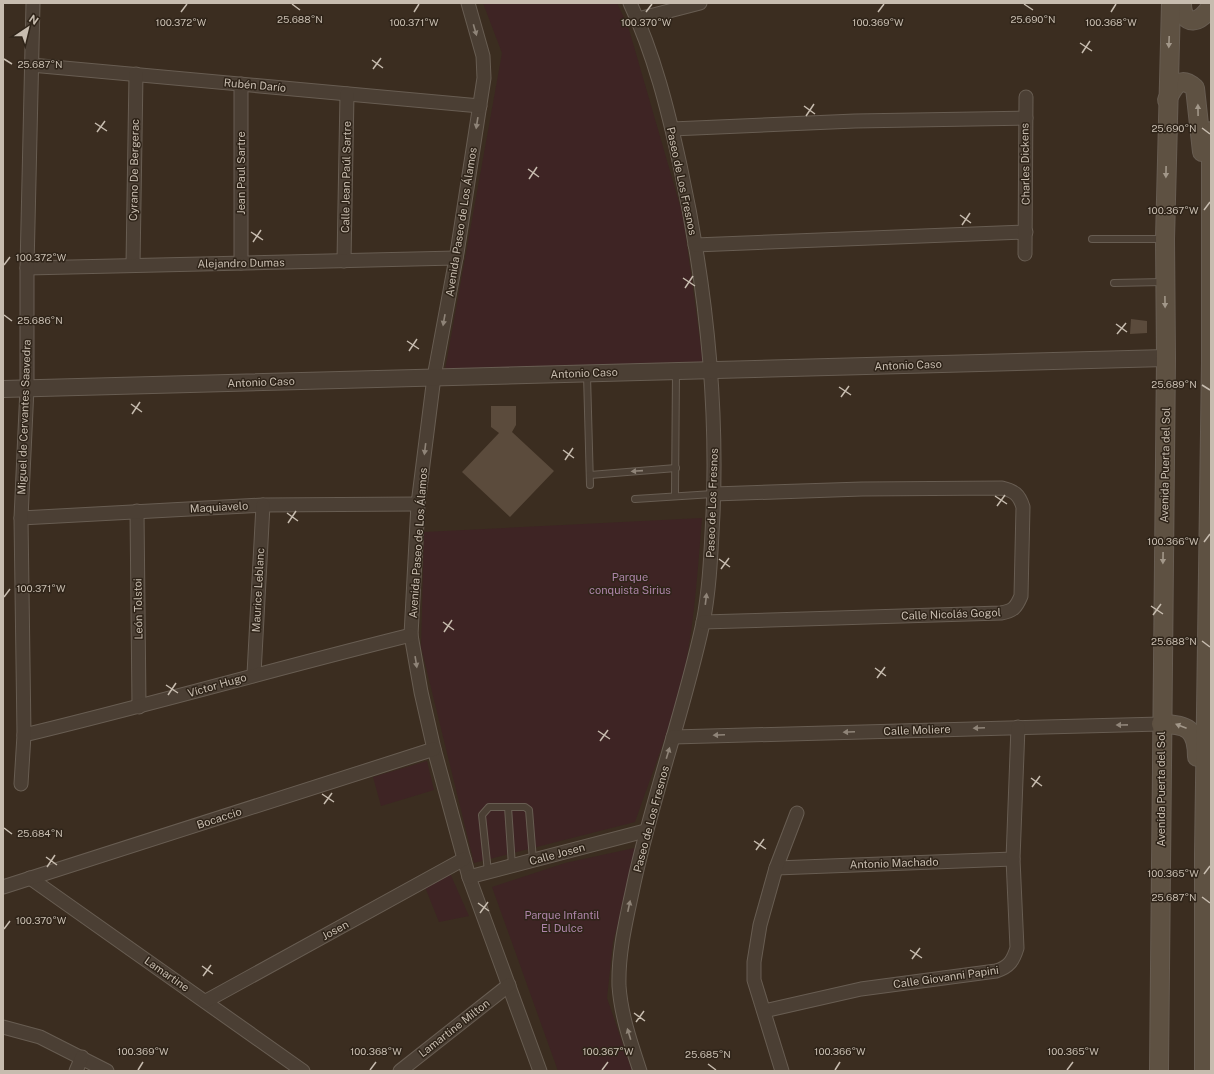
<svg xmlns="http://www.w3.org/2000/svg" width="1214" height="1074" font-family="'Public Sans',sans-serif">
  <rect width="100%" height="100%" fill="#3b2d20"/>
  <g fill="#3e2424">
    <polygon points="483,3 617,3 628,26 683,216 703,362 445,370 502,53"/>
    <path d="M702,518c-4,48 -7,97 -16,145 -11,54 -33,107 -51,159l-161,41 -53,-216 3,-115z"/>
    <polygon points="427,761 434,790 381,806 373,777"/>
    <polygon points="639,847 613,942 607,998 632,1071 558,1071 492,887 565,863"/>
    <polygon points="449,871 469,916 439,922 425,887"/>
  </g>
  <g fill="#5b4b3c">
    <polygon points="1131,319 1147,321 1147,333 1130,334"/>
    <polygon points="491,406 516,406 516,425 512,432 554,471 510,517 462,472 499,433 491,427"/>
  </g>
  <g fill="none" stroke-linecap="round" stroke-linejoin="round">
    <defs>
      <g id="service">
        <polyline points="1092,239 1163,239"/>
        <polyline points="1114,283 1163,282"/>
        <polyline points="587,375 590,485"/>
        <polyline points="590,475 676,468"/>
        <polyline points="675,495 676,372"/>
        <polyline points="635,499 713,494"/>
        <polyline points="508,807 512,866"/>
        <polyline points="488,872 482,815 489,807 525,807 529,810 533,860"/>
      </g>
      <g id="minor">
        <polyline points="468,3 483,56 484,78 457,253 434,377 418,504 411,635 421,692 434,749 469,877 540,1071"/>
        <path d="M630,3c24,51 38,107 50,162 25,115 38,231 33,349 -2,36 -3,73 -10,109 -19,88 -50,172 -69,260 -7,34 -16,68 -15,103 2,29 12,58 21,85"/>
        <polyline points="638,19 700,3"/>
        <polyline points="31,65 480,106"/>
        <polyline points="241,84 241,263"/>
        <polyline points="672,129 855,121 1026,118"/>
        <polyline points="695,245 1026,232"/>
        <polyline points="1025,254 1026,97"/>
        <polyline points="344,261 347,94"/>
        <polyline points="133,265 136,74"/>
        <polyline points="27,268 456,258"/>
        <polyline points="137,511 139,707"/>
        <polyline points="21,518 263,505 418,504"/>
        <path d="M703,622l298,-9c12,-2 15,-5 20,-17l2,-89c-4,-13 -9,-16 -21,-19l-140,1 -148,5"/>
        <polyline points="254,674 263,505"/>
        <path d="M24,735c129,-31 258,-68 387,-100"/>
        <polyline points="673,737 1161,724"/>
        <polyline points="21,784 24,735 21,518 27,388 27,268 33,3"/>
        <polyline points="776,868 1013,859"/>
        <polyline points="469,877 645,831"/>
        <polyline points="30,878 303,1071"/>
        <polyline points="3,887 434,749"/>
        <polyline points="206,1001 464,859"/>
        <path d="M764,1011l97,-22 135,-18c13,-4 17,-10 21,-23l-4,-89 5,-132"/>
        <polyline points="3,1027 40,1037 107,1071"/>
        <polyline points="76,1071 82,1057"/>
        <polyline points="400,1071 509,985"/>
        <polyline points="782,1071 754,980 754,962 760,925 776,868 797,813"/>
      </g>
      <polyline id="tertiary" points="3,389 1166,358"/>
      <g id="secondary">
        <path d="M1182,3c0,25 20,21 29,2"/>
        <path d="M1167,100c7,-14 13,-25 28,-12l7,64"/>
        <path d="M1161,724c26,0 36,5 36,33"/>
        <polyline points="1159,1071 1166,358 1165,239 1171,3"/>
        <polyline points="1204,1071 1204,853 1211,362 1211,131"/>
      </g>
    </defs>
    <use href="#service" stroke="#685d52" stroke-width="8"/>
    <use href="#minor" stroke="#685d52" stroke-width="15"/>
    <use href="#tertiary" stroke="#685d52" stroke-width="18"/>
    <use href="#secondary" stroke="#685d52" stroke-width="20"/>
    <use href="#service" stroke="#4b3f34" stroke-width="6"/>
    <use href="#minor" stroke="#4b3f34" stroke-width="13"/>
    <use href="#tertiary" stroke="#4b3f34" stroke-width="16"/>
    <use href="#secondary" stroke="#5e5142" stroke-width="18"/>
  </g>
  <defs><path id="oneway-solid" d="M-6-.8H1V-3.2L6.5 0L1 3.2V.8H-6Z"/></defs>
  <g fill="#8f8478">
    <use href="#oneway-solid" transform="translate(475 30) rotate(74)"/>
    <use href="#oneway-solid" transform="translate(477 123) rotate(99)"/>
    <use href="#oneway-solid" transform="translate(444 320) rotate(100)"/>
    <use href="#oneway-solid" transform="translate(425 449) rotate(97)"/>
    <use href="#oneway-solid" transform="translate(637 471) rotate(176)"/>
    <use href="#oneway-solid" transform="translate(706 599) rotate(-83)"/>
    <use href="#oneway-solid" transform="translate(416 662) rotate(81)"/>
    <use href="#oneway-solid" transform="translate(1122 725) rotate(179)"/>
    <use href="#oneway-solid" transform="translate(979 728) rotate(178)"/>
    <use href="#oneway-solid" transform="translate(849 732) rotate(178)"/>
    <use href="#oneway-solid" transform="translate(719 735) rotate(178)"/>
    <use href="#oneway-solid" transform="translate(668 753) rotate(-73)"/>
    <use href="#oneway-solid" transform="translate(629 906) rotate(-78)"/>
    <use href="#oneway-solid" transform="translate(629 1034) rotate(-107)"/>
  </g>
  <g fill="#a29789">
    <use href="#oneway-solid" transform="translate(1169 42) rotate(92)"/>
    <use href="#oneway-solid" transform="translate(1198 110) rotate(-91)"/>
    <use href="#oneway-solid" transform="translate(1166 172) rotate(91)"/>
    <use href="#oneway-solid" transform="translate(1165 302) rotate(89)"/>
    <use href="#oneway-solid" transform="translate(1163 558) rotate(91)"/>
    <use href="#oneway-solid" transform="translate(1181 726) rotate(-159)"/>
  </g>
  <path fill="none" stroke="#c7bcaf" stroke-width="1.5" d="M292,4l8,6M1024,4l9,6M181,12l6,-8M414,12l5,-8M646,12l6,-8M878,12l6,-8M1111,12l5,-8M1080,43l12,8M1082,53l8,-12M4,59l8,5M372,60l11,8M373,69l8,-11M804,106l11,8M806,116l8,-12M95,123l12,8M1202,128l8,6M97,132l8,-11M528,169l11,8M529,179l8,-12M1204,210l6,-8M960,215l11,8M962,225l8,-12M251,232l12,8M253,242l8,-12M4,265l6,-8M683,278l12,8M685,288l8,-12M4,315l8,6M1116,324l11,8M1117,334l9,-11M407,341l12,8M409,351l8,-12M1202,385l8,5M839,387l12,8M841,397l8,-11M131,404l11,8M132,414l8,-12M563,450l11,8M565,460l8,-12M995,496l12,8M997,506l8,-11M287,513l11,8M288,523l8,-12M1204,542l6,-8M719,559l11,8M721,569l8,-11M4,597l6,-8M1151,606l12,8M1153,615l8,-11M443,622l11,8M444,632l8,-12M1202,641l8,6M875,668l11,8M877,678l8,-11M166,685l12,8M168,695l8,-12M598,731l12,8M600,741l8,-11M1031,778l11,8M1032,787l8,-11M322,794l12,8M324,804l8,-11M4,828l8,6M754,841l12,8M756,850l8,-11M46,857l11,8M47,867l8,-12M1204,874l6,-8M1202,897l8,6M478,903l11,8M480,913l8,-11M4,929l6,-8M910,950l12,8M912,959l8,-11M202,966l11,8M203,976l8,-11M634,1013l11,8M636,1022l8,-11M708,1064l8,6M138,1070l5,-8M370,1070l6,-8M602,1070l6,-8M835,1070l5,-8M1067,1070l6,-8"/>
  <g text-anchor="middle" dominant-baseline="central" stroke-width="3" stroke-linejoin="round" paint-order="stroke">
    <g font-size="11" fill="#c7bcaf" stroke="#2f2419">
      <text transform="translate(255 85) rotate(5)">Rubén Darío</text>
      <text transform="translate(1025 164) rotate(-91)">Charles Dickens</text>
      <text transform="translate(134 170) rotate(-89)">Cyrano De Bergerac</text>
      <text transform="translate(241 173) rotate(-90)">Jean Paul Sartre</text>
      <text transform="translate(346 177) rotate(-89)">Calle Jean Paúl Sartre</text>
      <text transform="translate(682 181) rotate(78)">Paseo de Los Fresnos</text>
      <text transform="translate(461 222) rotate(-81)">Avenida Paseo de Los Álamos</text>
      <text transform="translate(241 263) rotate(-1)">Alejandro Dumas</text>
      <text transform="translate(908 365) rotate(-2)">Antonio Caso</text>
      <text transform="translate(584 373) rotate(-2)">Antonio Caso</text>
      <text transform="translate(261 382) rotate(-2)">Antonio Caso</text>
      <text transform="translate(24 417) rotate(-88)">Miguel de Cervantes Saavedra</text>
      <text transform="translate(1165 465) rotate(-89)">Avenida Puerta del Sol</text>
      <text transform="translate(712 503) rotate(-88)">Paseo de Los Fresnos</text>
      <text transform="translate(219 507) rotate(-3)">Maquiavelo</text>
      <text transform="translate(418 543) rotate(-86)">Avenida Paseo de Los Álamos</text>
      <text transform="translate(258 590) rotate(-87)">Maurice Leblanc</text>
      <text transform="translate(138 609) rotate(-91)">León Tolstoi</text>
      <text transform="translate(951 614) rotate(-2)">Calle Nicolás Gogol</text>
      <text transform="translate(217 685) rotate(-16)">Víctor Hugo</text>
      <text transform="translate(917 730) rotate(-2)">Calle Moliere</text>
      <text transform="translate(1161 789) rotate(-90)">Avenida Puerta del Sol</text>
      <text transform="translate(219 818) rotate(-18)">Bocaccio</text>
      <text transform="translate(651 819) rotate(-75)">Paseo de Los Fresnos</text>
      <text transform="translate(557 854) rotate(-15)">Calle Josen</text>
      <text transform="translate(894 863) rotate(-2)">Antonio Machado</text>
      <text transform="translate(335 930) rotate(-29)">Josen</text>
      <text transform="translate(167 974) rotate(35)">Lamartine</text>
      <text transform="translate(946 977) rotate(-8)">Calle Giovanni Papini</text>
      <text transform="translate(454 1028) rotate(-38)">Lamartine Milton</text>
    </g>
    <g font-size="11" fill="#ad84a8" stroke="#2f2419">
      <text x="630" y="577">Parque<tspan x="630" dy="13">conquista Sirius</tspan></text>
      <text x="562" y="915">Parque Infantil<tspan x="562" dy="13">El Dulce</tspan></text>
    </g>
  </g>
  <g font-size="10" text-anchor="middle" fill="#c7bcaf" stroke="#2f2419" stroke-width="3" stroke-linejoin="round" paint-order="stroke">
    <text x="1033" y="23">25.690°N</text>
    <text x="300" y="23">25.688°N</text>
    <text x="181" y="26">100.372°W</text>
    <text x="414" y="26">100.371°W</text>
    <text x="646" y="26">100.370°W</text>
    <text x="878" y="26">100.369°W</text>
    <text x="1111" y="26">100.368°W</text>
    <text x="40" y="68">25.687°N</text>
    <text x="1174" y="132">25.690°N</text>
    <text x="1173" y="214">100.367°W</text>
    <text x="41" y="261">100.372°W</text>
    <text x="40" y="324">25.686°N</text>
    <text x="1174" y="388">25.689°N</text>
    <text x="1173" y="545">100.366°W</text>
    <text x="41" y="592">100.371°W</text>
    <text x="1174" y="645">25.688°N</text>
    <text x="40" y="837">25.684°N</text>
    <text x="1173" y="877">100.365°W</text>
    <text x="1174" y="901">25.687°N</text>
    <text x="41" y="924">100.370°W</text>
    <text x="143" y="1055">100.369°W</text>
    <text x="376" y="1055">100.368°W</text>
    <text x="608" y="1055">100.367°W</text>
    <text x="840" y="1055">100.366°W</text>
    <text x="1073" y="1055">100.365°W</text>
    <text x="708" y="1058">25.685°N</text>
  </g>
  <rect width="1214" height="1074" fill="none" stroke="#c7bcaf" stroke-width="8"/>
  <g transform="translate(28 28) rotate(35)" stroke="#2f2419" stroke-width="3" paint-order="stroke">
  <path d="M0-3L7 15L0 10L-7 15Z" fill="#c7bcaf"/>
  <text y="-6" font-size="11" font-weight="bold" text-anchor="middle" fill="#c7bcaf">N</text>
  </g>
</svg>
